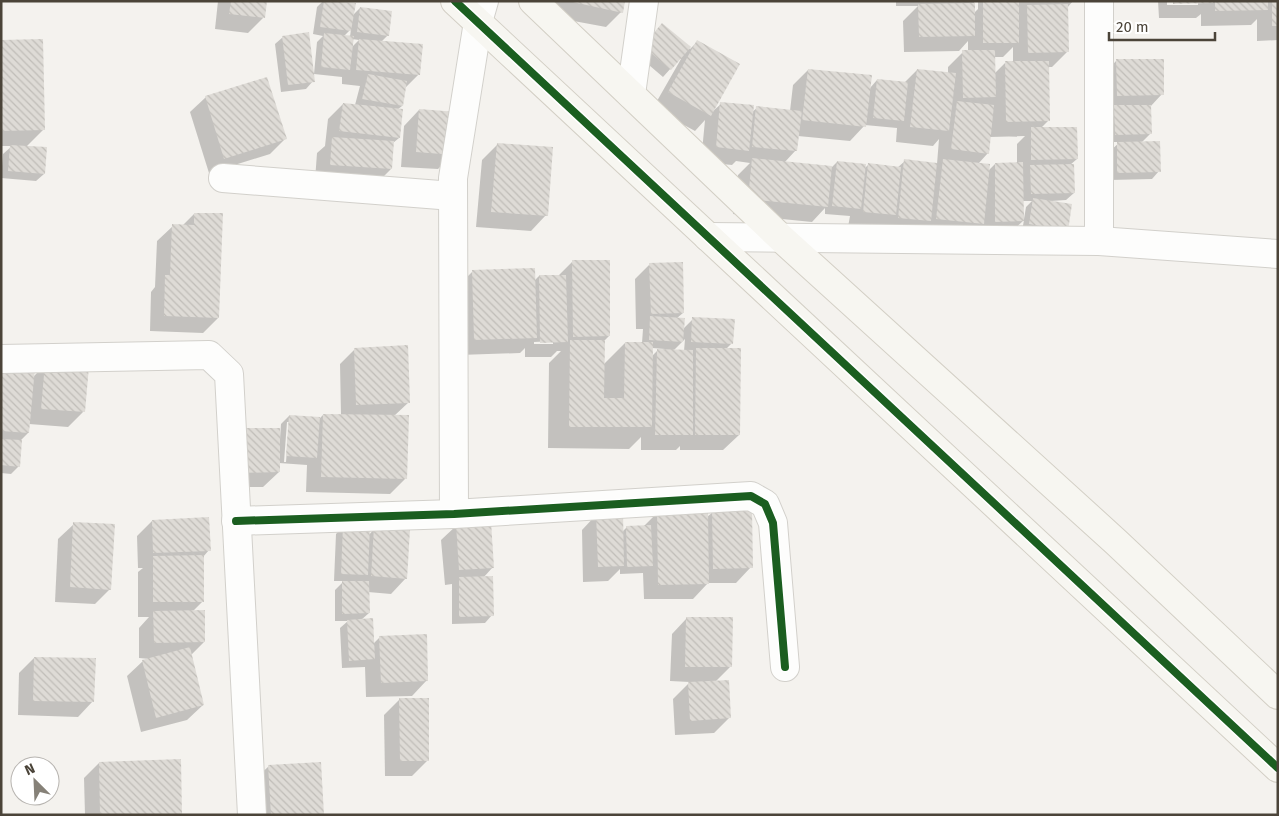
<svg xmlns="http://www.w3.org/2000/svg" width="1279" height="816" font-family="'Fira Sans',sans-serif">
  <defs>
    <pattern id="building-back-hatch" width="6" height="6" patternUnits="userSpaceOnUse" patternTransform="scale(1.25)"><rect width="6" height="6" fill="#dedbd6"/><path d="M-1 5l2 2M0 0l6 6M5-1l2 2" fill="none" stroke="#c0bdb8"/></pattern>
  </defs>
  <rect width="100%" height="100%" fill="#f4f2ee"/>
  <g fill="#0003" fill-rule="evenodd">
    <polygon points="218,1 265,1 263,18 248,33 215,29"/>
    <path d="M323,1l31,3 -2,12 8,-8 28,27 -7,7 38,32 -15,15 -2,17 -5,4 2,28 -6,5 -2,26 -15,15 -61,-4 2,-27 8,-7 3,-27 15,-15 12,1 5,-19 -18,-2v-7l-28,-3 3,-32 6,-6 -10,-2 4,-27zM351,29l-1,8 -6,-1zM352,39l7,1 -8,8z"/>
    <polygon points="555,1 624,1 621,12 606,27 552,17"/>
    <path d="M896,1h79l-1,2v10l4,-4v-8h95l-6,7v44l-15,15h-4l1,53 -8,8 36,31 -7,6 4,28 -8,7 -15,1 16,29 -45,1 2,-11 -17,16 -27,1v-11l-12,12 -120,-11 2,-11 -25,-2v-6l-13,14 -79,-8 5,-39 12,-12 -14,-2 -4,4 -31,-3 4,-42 -10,11 -42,-23 28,-49 -1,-1 -17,19 -27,-23 26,-29 28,24 7,-7 16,69 8,-7 31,8 5,-4 33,3 3,-26 15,-15 62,18 7,-8 27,3 13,-13 31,3v-6l15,-15h5v-11l-9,10 -55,1 -1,-31 15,-15h-22zM1013,47v15h-7l-12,12v-17h9zM865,125l32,3 -1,14 37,4 6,-7 -2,25 -32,-3 -8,7 -29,-3 -4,4 -27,-7 -5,5 -48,-4 12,-13 2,-14 52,5zM1025,136l-8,8v20h-22l-7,7 -10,-7 10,-11 2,-16zM1022,201h10l-6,6 -2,12z"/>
    <path d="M1158,1h120v39l-21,1v-22l-6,6 -50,1v-12l-5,4h-37zM1167,2h31v3h-31z"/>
    <polygon points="283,37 313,81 306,89 281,92 275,44"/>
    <polygon points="1,41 43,130 26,147 44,174 36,181 1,178 3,154 12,146 1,146"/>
    <polygon points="1117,60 1162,94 1150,107 1150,134 1141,143 1159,171 1152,179 1110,180 1110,151 1120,142 1107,142 1102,76"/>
    <polygon points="206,97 285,139 270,154 209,173 190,112"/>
    <polygon points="419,110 453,154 438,169 401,167 404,126"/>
    <polygon points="497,145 546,215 531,231 476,227 482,160"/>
    <polygon points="194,214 218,318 203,333 150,331 151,292 155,287 157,241 173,226 182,226"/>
    <path d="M572,262l37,74 -5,5 -1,24 22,-22h17l1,-14h-7l-1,-50 15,-15 33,49 -6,5 6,11 10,-10 39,24 -7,7 14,85 -16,15h-43v-4l-4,4h-35v-13l-12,12 -81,-1 1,-85 12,-12h-4l-6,6h-26v-9l-5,5 -61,2 -1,-69 15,-15 61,10 5,-5h19zM685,339l-1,12h-11zM553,341v3h-19v-2zM652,348l13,1v2h-8l-5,5z"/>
    <path d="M355,349l54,53 -15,14 11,63 -15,15 -84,-2 1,-27 -28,-2v9l-16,15h-38l53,-49 2,1 1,-15 8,-8 29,4 5,-5h18l-1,-51zM287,422h2l-3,40h-2z"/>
    <polygon points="46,364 83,412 68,427 29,424 28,433 21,440 19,466 11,474 1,473 1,366 33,377"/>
    <polygon points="658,512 707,517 713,512 751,567 736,583 708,583 693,599 644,599 643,573 620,574 620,569 608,581 583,582 582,530 597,514 622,532 627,527 643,527"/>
    <polygon points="152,521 209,550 203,557 203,601 192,612 204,642 191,655 203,705 187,720 141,732 127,676 143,661 150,659 139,658 139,628 149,617 138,617 138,572 143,568 138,568 137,536"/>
    <polygon points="74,524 110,589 95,604 55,602 58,539"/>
    <polygon points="457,525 493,567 483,578 492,615 485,623 452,624 452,584 445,585 441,540"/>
    <polygon points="344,526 369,535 374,529 406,578 391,594 368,592 369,613 361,620 373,644 380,637 427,680 412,696 366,697 365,667 342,668 340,628 348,621 335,621 335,590 344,581 334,581 336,534"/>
    <polygon points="687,618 730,667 715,682 729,718 714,733 675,735 673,699 690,682 670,681 672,634"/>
    <polygon points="34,658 93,701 78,717 18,715 19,673"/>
    <polygon points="400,699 428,760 412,776 385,776 384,715"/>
    <polygon points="99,763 181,815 85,815 84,778"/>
    <polygon points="269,766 323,815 255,815 253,781"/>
  </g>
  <g fill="url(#building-back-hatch)">
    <polygon points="231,1 267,1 265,18 229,14"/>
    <polygon points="324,1 356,3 351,31 320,27"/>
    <polygon points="568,1 625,1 623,13"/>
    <polygon points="1173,1 1213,1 1213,3 1173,4"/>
    <polygon points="1215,1 1268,1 1268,10 1215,11"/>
    <rect x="1272" y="1" width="6" height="25"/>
    <rect x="983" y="2" width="36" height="41"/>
    <polygon points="975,3 975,36 919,37 918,4"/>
    <polygon points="1068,4 1069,52 1028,53 1027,5"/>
    <polygon points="360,7 392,11 389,36 357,32"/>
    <polygon points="662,23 691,47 671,70 643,46"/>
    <polygon points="309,32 315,82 288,85 282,36"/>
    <polygon points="324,33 354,36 350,70 321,67"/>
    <polygon points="43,39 45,130 1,131 1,40"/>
    <polygon points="359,39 423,44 420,75 356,70"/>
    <polygon points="697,40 740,64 711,116 668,92"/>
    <polygon points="962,50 995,50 996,97 963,98"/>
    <polygon points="1116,59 1164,59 1164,95 1117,96"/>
    <polygon points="1005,61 1049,61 1050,121 1006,122"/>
    <polygon points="808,69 872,75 866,127 802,120"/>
    <polygon points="917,69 956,73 949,131 910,127"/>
    <polygon points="368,74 407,81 403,106 362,99"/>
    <polygon points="267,77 287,139 224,159 205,96"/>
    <polygon points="877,79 908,82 904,121 873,118"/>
    <polygon points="957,101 994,105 989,154 951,149"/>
    <polygon points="720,102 754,105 749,151 716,147"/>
    <polygon points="343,103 403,109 400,138 339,131"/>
    <polygon points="1114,105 1151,105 1152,134 1115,135"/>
    <polygon points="756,106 802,111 797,151 752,147"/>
    <polygon points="419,109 457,112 454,155 416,152"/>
    <polygon points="1031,127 1077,127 1078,159 1031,160"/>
    <polygon points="332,137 394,141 392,169 330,165"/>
    <polygon points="1160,141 1161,172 1117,173 1117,142"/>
    <polygon points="497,143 553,147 548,216 491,212"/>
    <polygon points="10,145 47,147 45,174 8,171"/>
    <polygon points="752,158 832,166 828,207 748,199"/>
    <polygon points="904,159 937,163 931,221 898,218"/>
    <polygon points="943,159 990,164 984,224 936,219"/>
    <polygon points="837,161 866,164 861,209 832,206"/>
    <polygon points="1023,162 1024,221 995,222 995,163"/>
    <polygon points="868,163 901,167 896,215 863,212"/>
    <polygon points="1074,164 1075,193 1031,194 1030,165"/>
    <polygon points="1033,198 1072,204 1068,231 1029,224"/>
    <polygon points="194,213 223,213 219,318 164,316 165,275 170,275 172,224 194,225"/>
    <polygon points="572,260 610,260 610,336 573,337"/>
    <polygon points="683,262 684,313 651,314 649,263"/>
    <polygon points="535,268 537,338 474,340 472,270"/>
    <polygon points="539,275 566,275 568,342 540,343"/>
    <polygon points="650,316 685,318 683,342 649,340"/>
    <polygon points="692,317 735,319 733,344 691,342"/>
    <polygon points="570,340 605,340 604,398 624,398 625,342 653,342 652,427 569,427"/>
    <polygon points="408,345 410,403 356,405 354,348"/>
    <polygon points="696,348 741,348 740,435 695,435"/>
    <polygon points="657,349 693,350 693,435 655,435"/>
    <polygon points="45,363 89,366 85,412 41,409"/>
    <polygon points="1,365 35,368 29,433 1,431"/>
    <polygon points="323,414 409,415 407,479 321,477"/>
    <polygon points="289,415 320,417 317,458 286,456"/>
    <polygon points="239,428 280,428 280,472 240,473"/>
    <polygon points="1,439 22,440 20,467 1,465"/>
    <polygon points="708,509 709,584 658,585 657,510"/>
    <polygon points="752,510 753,568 713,569 712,511"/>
    <polygon points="623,512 624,566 598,567 596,513"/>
    <polygon points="209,517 211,551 153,553 152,520"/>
    <polygon points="491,521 494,568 459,570 456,524"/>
    <polygon points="73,522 115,524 111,590 70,587"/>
    <polygon points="343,525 370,526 368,575 341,574"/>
    <polygon points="651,525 653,566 627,567 626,526"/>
    <polygon points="374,527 410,530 407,579 371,576"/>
    <polygon points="204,555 204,602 153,602 153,556"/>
    <polygon points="493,576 494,616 459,617 459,577"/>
    <polygon points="342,581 369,581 370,613 342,614"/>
    <polygon points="205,610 205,642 154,643 153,611"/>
    <polygon points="686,617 733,617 732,667 685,667"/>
    <polygon points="373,618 375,659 349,661 347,620"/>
    <polygon points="427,634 428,681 381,683 379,636"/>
    <polygon points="190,647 204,705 156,718 142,660"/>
    <polygon points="34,657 96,658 94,702 33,701"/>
    <polygon points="729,680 731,718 690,721 688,682"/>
    <polygon points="399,698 429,698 429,761 400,761"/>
    <polygon points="181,759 182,815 100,815 99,762"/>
    <polygon points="321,762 324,815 271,815 268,765"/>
  </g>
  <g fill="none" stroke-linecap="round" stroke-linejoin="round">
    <defs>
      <g id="street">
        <polyline points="1099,1 1099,241"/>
        <polyline points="631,94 644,1"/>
        <polyline points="223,178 453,196"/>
        <polyline points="708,237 1099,241 1278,254"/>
        <polyline points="1,359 209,355 229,374 252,815"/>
        <polyline points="454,514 453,178 478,22 484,1"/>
        <polyline points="236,521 454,514 751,496 765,504 773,523 785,667"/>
      </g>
      <g id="secondary">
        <polyline points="455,1 1278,768"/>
        <polyline points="533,1 781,238 1116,542 1278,695"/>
      </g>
    </defs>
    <use href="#street" stroke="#d2d0cb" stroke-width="30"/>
    <use href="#secondary" stroke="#d3cfc5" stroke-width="30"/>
    <use href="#street" stroke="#fdfdfc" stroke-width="28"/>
    <use href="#secondary" stroke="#f7f6f1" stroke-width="28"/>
    <defs>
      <g id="cycleway">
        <polyline points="455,1 1278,768"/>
        <polyline points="236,521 454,514 751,496 765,504 773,523 785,667"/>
      </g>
    </defs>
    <use href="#cycleway" stroke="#fff" stroke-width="11"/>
    <use href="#cycleway" stroke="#1b5e20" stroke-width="8"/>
  </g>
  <rect width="1279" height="816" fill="none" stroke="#4b4439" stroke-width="5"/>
  <g transform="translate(35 781) rotate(336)"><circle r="24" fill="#ffffff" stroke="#b7b4b0"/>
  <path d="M0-4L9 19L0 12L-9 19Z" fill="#868178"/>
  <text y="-8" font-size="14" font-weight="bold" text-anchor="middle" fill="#4b4439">N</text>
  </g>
  <path d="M1109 32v8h106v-8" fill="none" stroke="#4b4439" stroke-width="2.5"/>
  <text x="1116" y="32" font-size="15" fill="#4b4439" stroke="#ffffff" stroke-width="4" paint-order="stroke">20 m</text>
</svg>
